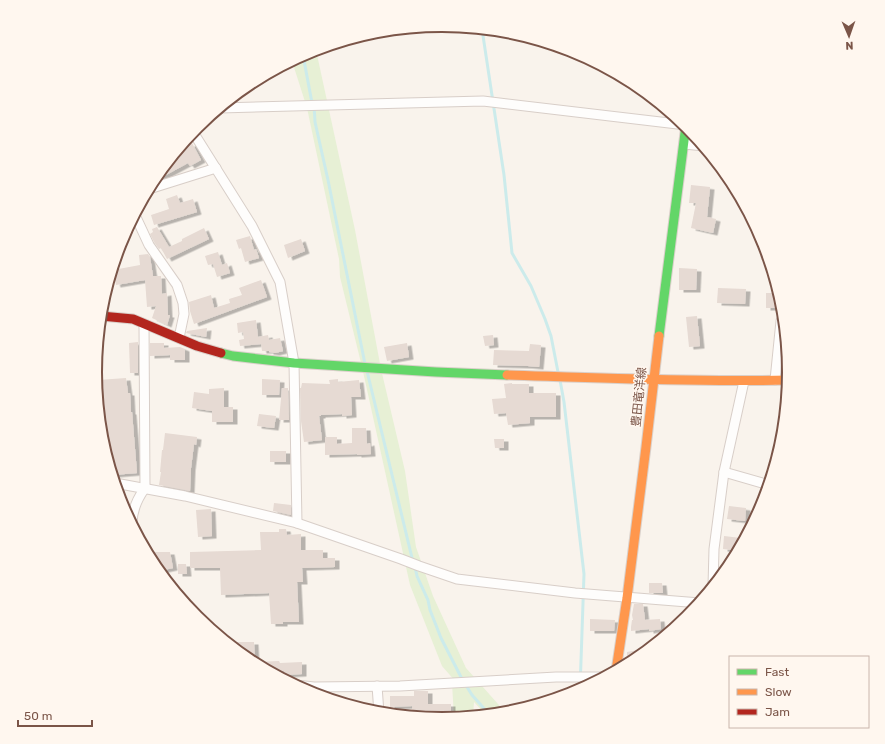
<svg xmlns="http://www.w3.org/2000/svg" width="885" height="744" font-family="Rubik,'Noto Sans JP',sans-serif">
  <defs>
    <filter id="shadow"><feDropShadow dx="4.5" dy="2.5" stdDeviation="0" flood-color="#0004"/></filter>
  </defs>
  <rect width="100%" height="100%" fill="#f9f3ec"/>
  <polygon fill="#e7f0d5" points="316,50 355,230 381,369 405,471 416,547 433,596 466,668 506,713 486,715 474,702 473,716 454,718 452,683 456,682 442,666 410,585 362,367 340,277 339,259 307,108 292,61 310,51"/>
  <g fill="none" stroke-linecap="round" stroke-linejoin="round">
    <g stroke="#ccebeb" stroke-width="3">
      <polyline points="482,29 504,175 512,253 531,286 545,319 551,336 558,372"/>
      <polyline points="303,55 312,103 314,105 315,122 328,180 365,364"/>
      <polyline points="367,371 413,562"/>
      <polyline points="560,380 564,402 584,574 580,690"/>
      <polyline points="415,567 417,576 428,600 430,610 441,638 462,679 472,695 489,714"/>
    </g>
  </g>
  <g fill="#e6dad3" filter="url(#shadow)">
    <polygon points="192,143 201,160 190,166 188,163 153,182 172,158 182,152 181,150"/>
    <polygon points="691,185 710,187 707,217 716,219 713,233 691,228 696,203 689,203"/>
    <polygon points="177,195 180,203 193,199 197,212 154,225 151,215 169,209 166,199"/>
    <polygon points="157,227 169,247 182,241 182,239 204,228 209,239 167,259 161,248 159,249 154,242 150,234 153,232 152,229"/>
    <polygon points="250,236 254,250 256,249 259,258 245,262 241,248 239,249 236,240"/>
    <polygon points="762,237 763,239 769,259 761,260 758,238"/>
    <polygon points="301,239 305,251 288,258 284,245"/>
    <polygon points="218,252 222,265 227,263 230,273 217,277 213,264 208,265 205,256"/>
    <polygon points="148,254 150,257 153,276 161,276 162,294 167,293 168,315 170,315 167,325 152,318 156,306 147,307 145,280 116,285 113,270 140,265 139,255"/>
    <polygon points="679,268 697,269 696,290 679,290"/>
    <polygon points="261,280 267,297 194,324 190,311 189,302 211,295 214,308 230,303 229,299 242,295 239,288"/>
    <polygon points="718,288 746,289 745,304 717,303"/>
    <polygon points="766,293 779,293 783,308 766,308"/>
    <polygon points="697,316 700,346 689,347 686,317"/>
    <polygon points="256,320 258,337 268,335 269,340 280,338 283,351 275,353 269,352 269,351 262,351 261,344 240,346 239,340 244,339 243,332 238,333 237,323"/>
    <polygon points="207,328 206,337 186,333 187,331"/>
    <polygon points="493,335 494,345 485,346 483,336"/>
    <polygon points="138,342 138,373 130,373 129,343"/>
    <polygon points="150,343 164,343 164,348 180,347 185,349 185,360 170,360 170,355 150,356"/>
    <polygon points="407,343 409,357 387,361 384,347"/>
    <polygon points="530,344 541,345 539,367 528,366 493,365 494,350 529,351"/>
    <polygon points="126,378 128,393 130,393 131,412 132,412 137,473 113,475 103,443 98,380"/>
    <polygon points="262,379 280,380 279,395 262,395"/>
    <polygon points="338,379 338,382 359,380 361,397 351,397 352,415 342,416 342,414 321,415 321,416 319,416 322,440 304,442 301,421 300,388 301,388 302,383 330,384 329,380"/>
    <polygon points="512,383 512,384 529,384 529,393 556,393 556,417 530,417 530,423 508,425 506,413 494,414 492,399 506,398 504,384"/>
    <polygon points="224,388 224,407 233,407 233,422 212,422 212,411 192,408 194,392 209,394 209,389"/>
    <polygon points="282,388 288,388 289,420 279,420"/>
    <polygon points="259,414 276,416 274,428 257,426"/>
    <polygon points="352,428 366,428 367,444 370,443 371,454 357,455 357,454 325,455 325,437 337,437 337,444 352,443"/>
    <polygon points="165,433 197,437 196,445 194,444 191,468 190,491 159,485 161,472 160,472 162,450 163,450"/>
    <polygon points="494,439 504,439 504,448 495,448"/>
    <rect x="270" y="451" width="16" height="11"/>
    <polygon points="274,503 291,505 291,515 273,511"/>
    <polygon points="729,506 746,508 745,521 727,519"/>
    <polygon points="211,509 212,536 198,537 196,510"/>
    <polygon points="279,529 286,529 287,535 301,534 301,550 323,550 323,558 335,558 335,567 302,568 303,582 297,582 299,622 283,622 283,624 271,624 269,593 221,595 220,568 190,568 190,552 261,550 260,532 279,532"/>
    <polygon points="724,536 741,538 741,547 739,551 723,549"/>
    <polygon points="147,552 170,552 173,568 159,571 154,565"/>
    <polygon points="178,564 186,564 187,574 178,574"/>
    <polygon points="649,583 662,583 663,593 649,593"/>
    <polygon points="634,604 643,604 645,620 660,619 661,629 649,631 649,629 631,631 631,627 632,620 633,620 632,615"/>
    <polygon points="590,619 615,620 614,631 590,631"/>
    <polygon points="227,642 254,642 255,662 279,661 280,663 302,662 302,674 284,675 284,671 272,672 250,660"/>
    <polygon points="638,650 638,652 647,651 635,661 627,662 627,652"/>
    <polygon points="414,691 428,691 428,704 451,704 451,714 429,714 429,718 413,716 412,706 390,707 390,696 414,696"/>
  </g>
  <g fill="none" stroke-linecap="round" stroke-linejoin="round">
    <defs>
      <g id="street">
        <polyline points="220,108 483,101 686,125"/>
        <polyline points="193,132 252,226 280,282 294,363 297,523"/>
        <polyline points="684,144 704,146"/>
        <polyline points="149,189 216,168"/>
        <polyline points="135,215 149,245 177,285 183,303 184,314 179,338"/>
        <polyline points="775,380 781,321 784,320"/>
        <polyline points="724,472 769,485"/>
        <polyline points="115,483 185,496 297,523 401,559 419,566 457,579 575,593 700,603"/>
        <path d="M132,524c0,-13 5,-25 13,-36l-1,-164"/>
        <polyline points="713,586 714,549 724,472 744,381"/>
        <polyline points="296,685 314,687 400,686 556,677 604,677"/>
        <polyline points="377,686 379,713"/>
      </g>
      <g id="fast">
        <polyline points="659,336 686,125"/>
        <polyline points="221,353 233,356 294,363 436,372 507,375"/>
      </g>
      <g id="slow">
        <path d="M507,375c94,3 188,7 282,5"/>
        <polyline points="616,671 627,598 646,447 659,336"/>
      </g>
      <polyline id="jam" points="101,316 133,319 197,346 221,353"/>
    </defs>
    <use href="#street" stroke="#d8cec8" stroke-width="11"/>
    <use href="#fast" stroke="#dad0ca" stroke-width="11"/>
    <use href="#slow" stroke="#dad0ca" stroke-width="11"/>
    <use href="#jam" stroke="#dad0ca" stroke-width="11"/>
    <use href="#street" stroke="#fefdfc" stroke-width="9"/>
    <use href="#fast" stroke="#63d668" stroke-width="9"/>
    <use href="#slow" stroke="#ff974d" stroke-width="9"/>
    <use href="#jam" stroke="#b3261e" stroke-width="9"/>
  </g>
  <g text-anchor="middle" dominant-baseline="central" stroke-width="3" stroke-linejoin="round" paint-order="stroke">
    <g font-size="12" fill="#7b5548" stroke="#fff7ef">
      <text transform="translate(639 397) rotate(-84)">豊田竜洋線</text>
    </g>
  </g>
  <path d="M0 0H885V744H0ZM102 372a340 340 0 1 1 680 0a340 340 0 1 1-680 0Z" fill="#fff7ef" fill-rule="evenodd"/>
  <path fill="none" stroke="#7b5548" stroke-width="2" d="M102 372a340 340 0 1 1 680 0a340 340 0 1 1-680 0Z"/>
  <rect x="729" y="656" width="140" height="72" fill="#fff7ef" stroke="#cab6ac"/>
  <rect x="737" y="669" width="20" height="6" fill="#63d668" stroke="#cab6ac"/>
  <text x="765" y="676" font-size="12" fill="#7b5548">Fast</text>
  <rect x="737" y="689" width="20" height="6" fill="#ff974d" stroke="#cab6ac"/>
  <text x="765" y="696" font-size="12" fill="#7b5548">Slow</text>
  <rect x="737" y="709" width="20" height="6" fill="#b3261e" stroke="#cab6ac"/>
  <text x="765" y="716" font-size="12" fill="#7b5548">Jam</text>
  <g transform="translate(849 36) rotate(178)" stroke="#fff7ef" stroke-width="3" paint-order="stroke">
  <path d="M0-3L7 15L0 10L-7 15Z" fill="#7b5548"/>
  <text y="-6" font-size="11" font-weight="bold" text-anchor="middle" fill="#7b5548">N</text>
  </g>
  <path d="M18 720v6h74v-6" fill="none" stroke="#7b5548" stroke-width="2"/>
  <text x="24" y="720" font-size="12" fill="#7b5548" stroke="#fff7ef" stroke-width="3" paint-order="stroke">50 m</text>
</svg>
